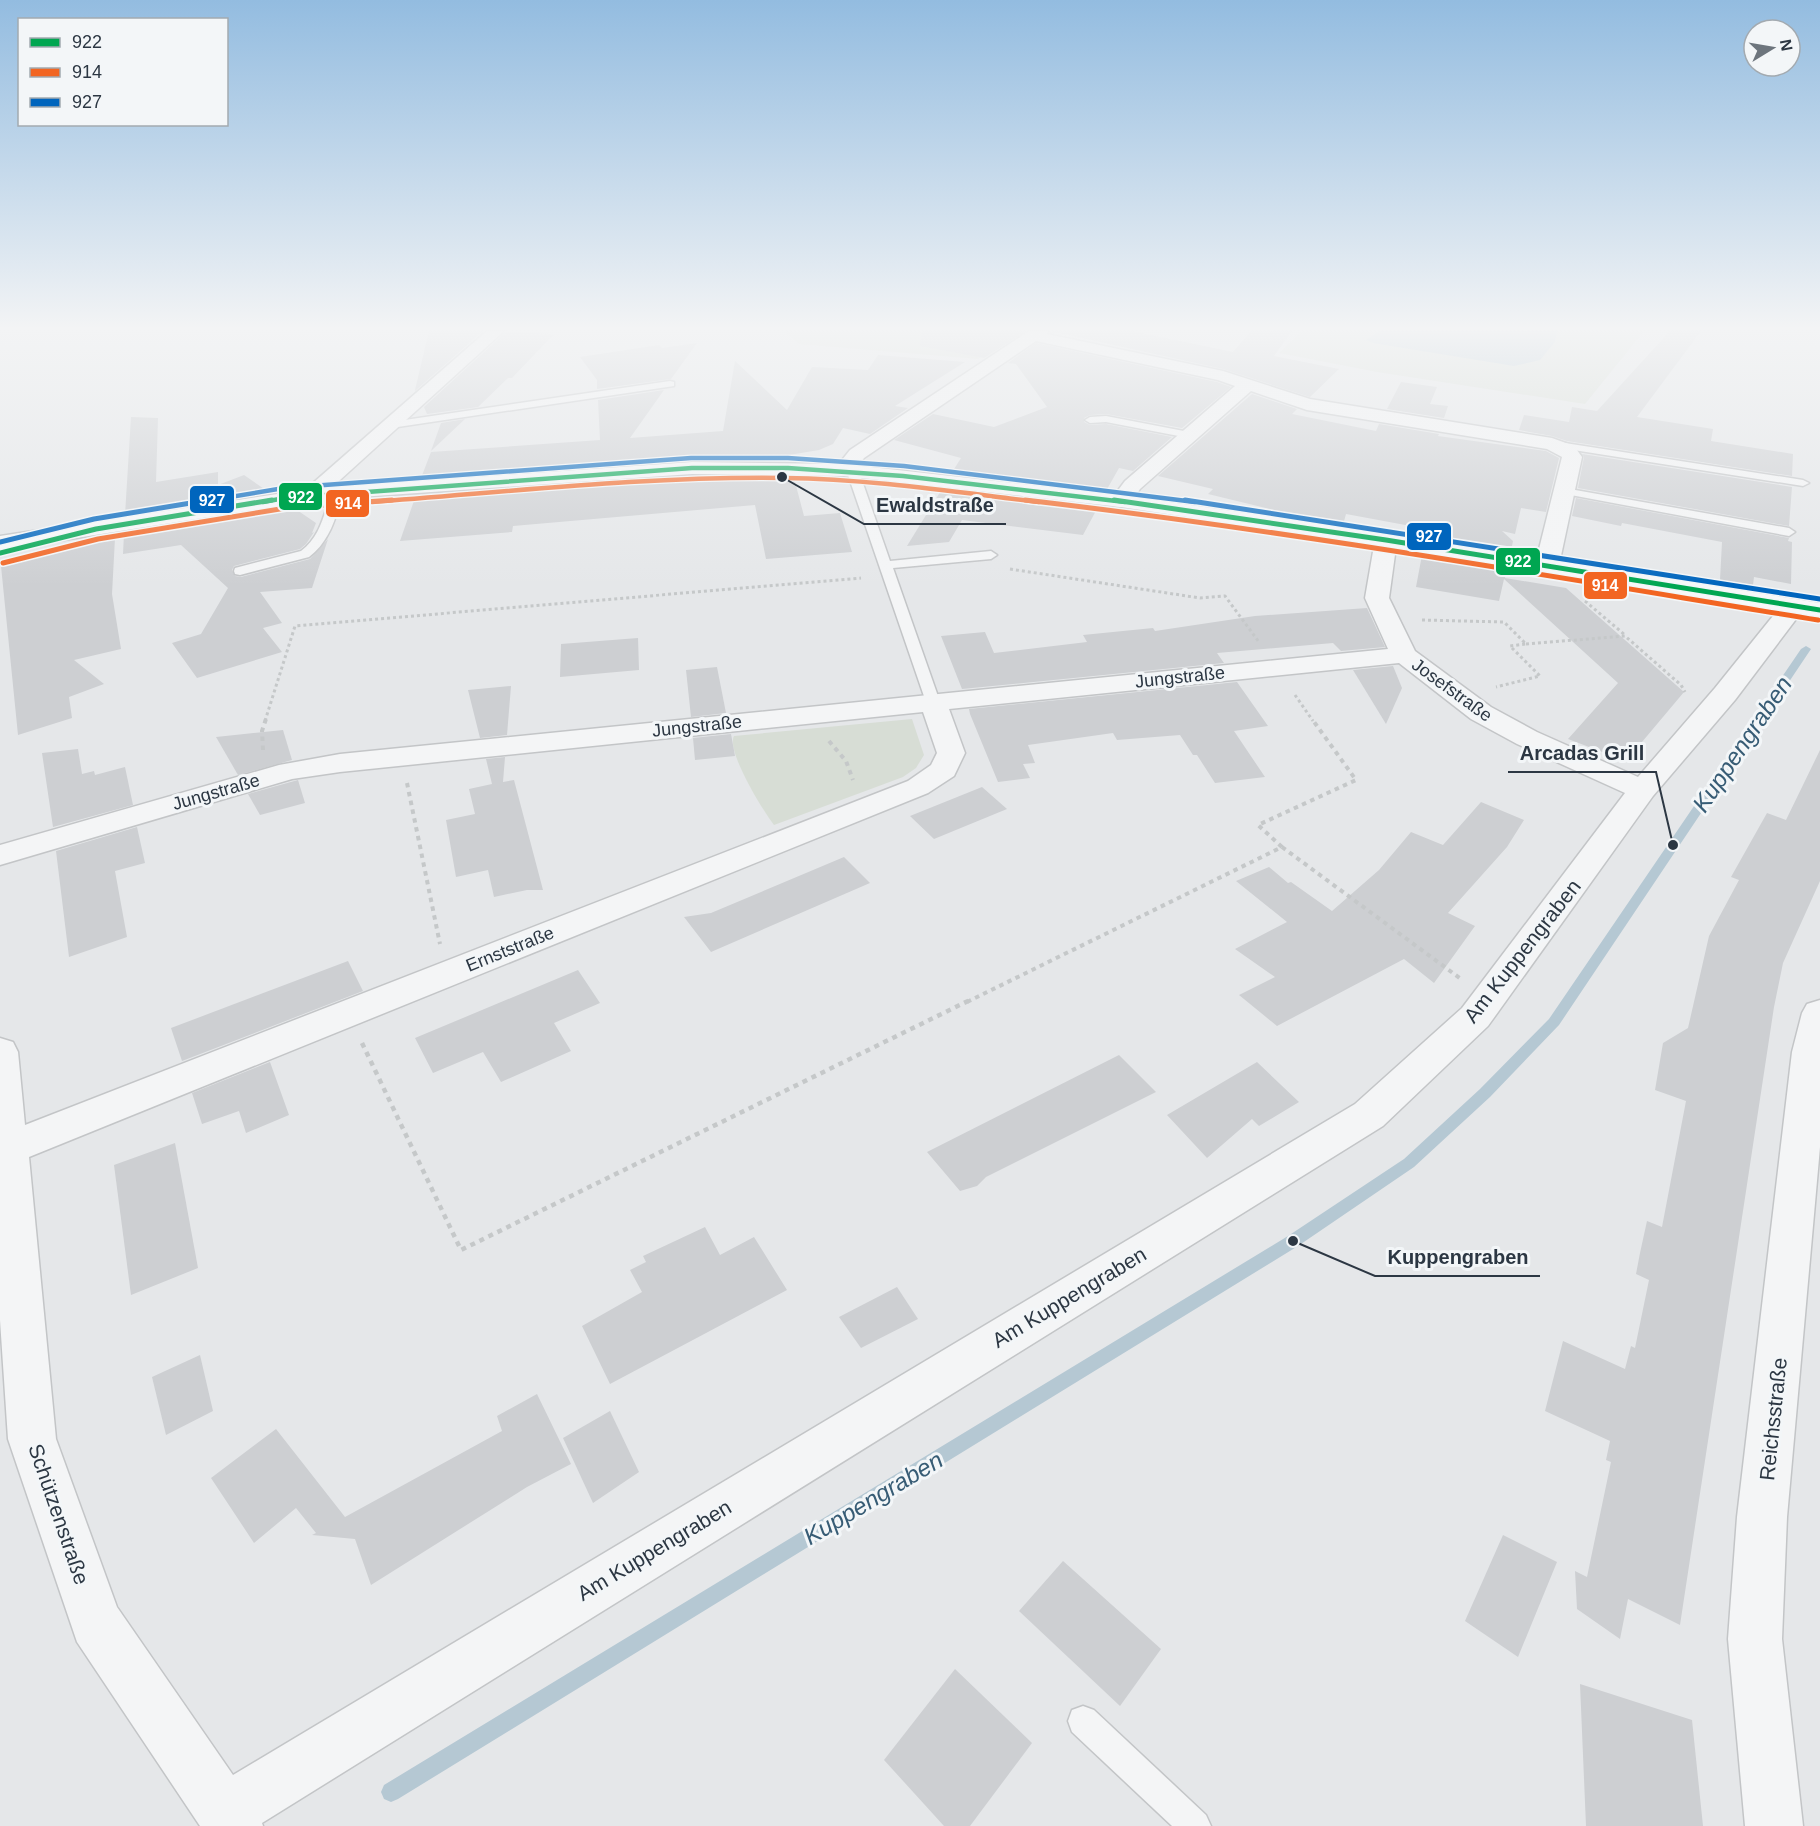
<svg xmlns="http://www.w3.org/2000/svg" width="1820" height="1826" font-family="Helvetica,sans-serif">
  <rect width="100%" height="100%" fill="#e5e7e9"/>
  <g fill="#d7ddd5">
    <polygon points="783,331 1016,331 978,359 799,344"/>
    <polygon points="1302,331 1379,331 1367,340 1555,342 1557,331 1644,331 1585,404 1377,372 1279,353"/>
    <path d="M912,719l12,36 -8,13 -13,9 -129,48c-11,-14 -48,-74 -40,-89z"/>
  </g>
  <polygon fill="#b5c8d3" points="1379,331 1557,331 1555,342 1540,360 1514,366 1373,343 1366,340"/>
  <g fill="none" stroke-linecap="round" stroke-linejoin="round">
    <polygon fill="#b5c8d3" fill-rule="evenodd" points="1806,646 1811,649 1559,1025 1490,1097 1414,1167 1298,1246 398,1799 391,1802 384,1799 381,1792 384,1785 1288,1236 1404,1159 1480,1089 1549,1019 1801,649"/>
  </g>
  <g fill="#cdcfd2">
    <polygon points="429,331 483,331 415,391 415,390"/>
    <polygon points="922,331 1026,331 984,358 920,346"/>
    <polygon points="1050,331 1132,331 1233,352 1251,331 1292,331 1274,356 1339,369 1310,397 1223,369"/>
    <polygon points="1670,331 1701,331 1637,417 1713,429 1711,441 1793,454 1792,476 1567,441 1552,436 1519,430 1524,415 1569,422 1572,407 1597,411"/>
    <polygon points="506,332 554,334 512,378 508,378 478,407 427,414 424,407"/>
    <polygon points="697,343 671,379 597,389 597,380 580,357 659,345 662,348"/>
    <polygon points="1036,343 1217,382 1231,387 1182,428 1106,414 1090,415 1084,418 1084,422 1090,425 1106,424 1172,437 1133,471 1119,468 1106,491 951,474 961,458 894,440 933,414 994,427 1047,407 1016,364 1008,363"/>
    <polygon points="878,355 965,362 895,406 908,408 870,434 843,428 833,444 819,450 789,455 790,461 692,460 421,478 431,452 600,440 598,400 664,390 630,438 723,431 735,361 787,410 812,367 868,370"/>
    <polygon points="1401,382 1437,387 1430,404 1448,406 1444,418 1387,409"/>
    <polygon points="1252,394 1297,409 1292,414 1376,431 1379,424 1439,434 1438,436 1546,451 1559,458 1546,512 1521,508 1515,534 1502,531 1513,541 1511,551 1426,537 1427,529 1346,514 1343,525 1320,521 1208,494 1213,489 1158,476"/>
    <polygon points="131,417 158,418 156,482 218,472 218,485 244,475 270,493 125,515"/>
    <polygon points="465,419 431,451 441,423"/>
    <polygon points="1582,454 1792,487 1789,526 1578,488 1584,457"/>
    <polygon points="692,476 794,478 804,516 840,513 852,552 766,559 755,505 513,526 512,532 400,541 416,495"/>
    <polygon points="942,489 1098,507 1083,535 962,520 949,542 907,546"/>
    <polygon points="1576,498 1789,538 1788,541 1792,542 1791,584 1754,577 1753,585 1720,580 1722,542 1622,523 1621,526 1572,516"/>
    <polygon points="291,506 316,523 312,533 314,532 306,544 300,549 234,566 232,570 235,576 241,577 310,559 328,539 312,588 260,592 282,623 263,628 282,652 197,678 172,643 201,634 228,588 181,545 123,554 124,533"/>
    <polygon points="115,538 112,594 121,649 74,660 104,684 69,697 72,718 18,735 1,566"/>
    <polygon points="1422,555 1507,569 1505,578 1566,588 1684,692 1626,761 1568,739 1618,683 1504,579 1499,601 1416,587"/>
    <polygon points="1367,608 1385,647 1341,651 1333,643 1217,653 1224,663 962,689 941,636 985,632 994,653 1087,642 1083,635 1153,628 1155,631 1255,616"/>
    <polygon points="638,638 639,670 560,677 561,644"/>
    <polygon points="1393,666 1402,688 1386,724 1353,670"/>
    <polygon points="717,667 726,713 691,717 686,670"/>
    <polygon points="1237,682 1268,726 1234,731 1265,777 1215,783 1197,755 1193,755 1180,735 1117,740 1113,733 1028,745 1035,763 1023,764 1030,778 998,782 970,714 969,709"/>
    <polygon points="511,686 507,735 480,738 468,690"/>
    <polygon points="283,730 292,760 238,775 216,737"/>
    <polygon points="731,734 735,756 695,760 693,738"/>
    <polygon points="78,749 82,774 94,771 95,775 125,767 133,805 53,827 42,753"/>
    <polygon points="1820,750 1820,881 1783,963 1774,1007 1680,1625 1628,1599 1620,1639 1577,1609 1575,1571 1587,1577 1611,1462 1606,1460 1610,1441 1545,1411 1563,1341 1625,1369 1631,1346 1635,1348 1649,1280 1636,1274 1640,1253 1647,1221 1662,1227 1686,1101 1655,1090 1663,1043 1688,1028 1709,936 1739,880 1731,877 1767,813 1786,820"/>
    <polygon points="505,757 503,782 514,780 543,890 527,890 494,897 488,870 456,877 446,820 475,814 469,789 492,784 486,759"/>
    <polygon points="298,780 305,803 260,815 248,794"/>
    <polygon points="982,787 1007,809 934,839 910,816"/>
    <polygon points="1481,802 1524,820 1507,847 1448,913 1475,926 1434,983 1404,959 1277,1026 1239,995 1275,977 1235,949 1287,922 1236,881 1269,867 1288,883 1291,882 1332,911 1379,870 1411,832 1443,845"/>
    <polygon points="137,827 145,863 115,871 127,937 69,957 56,851"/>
    <polygon points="844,857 870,883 711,952 684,917 711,913"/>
    <polygon points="348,961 363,991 182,1061 171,1028"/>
    <polygon points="578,970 600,1003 554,1023 571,1051 501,1082 483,1052 433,1073 415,1038"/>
    <polygon points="1119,1055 1156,1092 986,1177 977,1186 960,1191 927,1152"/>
    <polygon points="270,1062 289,1115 246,1133 239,1111 202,1124 192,1093"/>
    <polygon points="1257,1062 1299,1102 1259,1126 1252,1119 1207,1158 1167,1115"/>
    <polygon points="175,1143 198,1268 131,1295 114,1165"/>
    <polygon points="705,1227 720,1255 754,1237 787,1290 610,1384 582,1326 642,1292 630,1270 646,1262 643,1256"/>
    <polygon points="897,1287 918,1319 861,1348 839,1317"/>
    <polygon points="200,1355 213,1411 166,1435 152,1377"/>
    <polygon points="537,1394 571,1464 527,1487 371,1585 355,1539 312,1535 316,1533 296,1508 254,1543 211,1478 276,1429 345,1517 502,1431 497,1416"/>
    <polygon points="610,1411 639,1472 593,1503 563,1438"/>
    <polygon points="1503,1535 1557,1562 1518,1657 1465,1621"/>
    <polygon points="1063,1561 1161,1649 1120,1706 1019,1611"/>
    <polygon points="955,1669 1032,1743 970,1826 944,1826 884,1760"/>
    <polygon points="1580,1684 1692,1720 1703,1826 1586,1826"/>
  </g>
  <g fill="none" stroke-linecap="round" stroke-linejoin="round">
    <defs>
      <g id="lane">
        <polygon points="670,381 674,382 674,386 391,428 386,425 391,422"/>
        <polygon points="1106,416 1189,432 1194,435 1189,438 1106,422 1090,423 1085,420 1090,417"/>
        <polygon points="1552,441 1803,480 1809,483 1803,486 1548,446 1548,442"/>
        <polygon points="853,469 859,472 890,561 991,551 997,555 991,559 893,568 940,702 938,705 933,706 926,702 847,472"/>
        <polygon points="1564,488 1789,528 1795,532 1789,536 1560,493 1560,489"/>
        <path d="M337,490l6,3c-7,24 -13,48 -34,64l-69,18 -5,-1 -1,-3 1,-3 66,-17c19,-14 23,-36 30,-58z"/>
        <polygon points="1083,1706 1094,1710 1206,1815 1211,1826 1172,1826 1072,1732 1068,1721 1072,1710"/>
      </g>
      <g id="street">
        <polygon points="487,331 504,331 329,490 325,499 317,500 309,499 306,494 313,483"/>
        <path d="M1029,331h19l-1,3 176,37 87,28 242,39 22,8 8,11 -23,108 -4,5 -8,2 -8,-2 -4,-5 27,-108 -15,-8 -240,-39 -56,-19 -111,98 -11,17 -8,1 -8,-1 -3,-5 15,-20 110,-95 -17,-6 -182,-39 -172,117c-8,11 -12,20 -27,16l-3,-4 16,-20z"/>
        <path d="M1386,533l8,2 3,5 -8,58 26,53 76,56 46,25 101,45 77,-89 70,-87 9,-2 9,2 3,5 -71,94 -82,96 -165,230 -105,100 -1121,697 1,3h-63l-123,-184 -69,-203 -8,-119v-282l13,4 5,10 7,73 883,-344 23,-16 6,-12 -14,-41 -583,60 -48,7 -292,86v-20l279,-80 61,-11 1048,-105 -23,-51 10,-58 3,-5zM1399,663l72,56 46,25 108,49 -163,215 -107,96 -1122,671 -116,-168 -61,-168 -27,-282 899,-364 26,-17 11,-23 -16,-44z"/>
        <polygon points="1820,1000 1820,1147 1787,1517 1782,1639 1803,1826 1745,1826 1728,1639 1737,1517 1792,1052 1802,1013 1807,1004"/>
      </g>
      <polygon id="secondary" points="692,462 844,464 1121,495 1386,533 1820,603 1820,617 1386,547 1121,507 844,476 692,474 317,500 0,550 0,536 317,488"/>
    </defs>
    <use href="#lane" stroke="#c3c5c7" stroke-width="3"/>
    <use href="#street" stroke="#c3c5c7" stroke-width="3"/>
    <use href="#secondary" stroke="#c3c5c7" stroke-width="3"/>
    <g stroke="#c5c8c9" stroke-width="3" stroke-dasharray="3 3" stroke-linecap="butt">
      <polyline points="1010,569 1200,598 1225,596 1259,642"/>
      <polyline points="1585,601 1625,635"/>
      <polyline points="1422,620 1504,622 1526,644 1510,646 1540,676 1496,687"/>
      <polyline points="1526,644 1625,636 1681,685 1685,692"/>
      <polyline points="1295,695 1313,721"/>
      <polyline points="265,721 295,626 861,578"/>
    </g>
    <g stroke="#c5c8c9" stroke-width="4" stroke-dasharray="4.5 4.5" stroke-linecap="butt">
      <polyline points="829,741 846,761 853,780"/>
      <polyline points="263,750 262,731 266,719"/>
      <polyline points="407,783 440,944"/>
      <polyline points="1282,847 1258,825 1356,780 1312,719"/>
      <polyline points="967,1002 1282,847 1461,979"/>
    </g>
    <polyline stroke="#c5c8c9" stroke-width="4.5" stroke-dasharray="5 5" stroke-linecap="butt" points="362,1043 461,1250 970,1000"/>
    <use href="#lane" fill="#f4f5f6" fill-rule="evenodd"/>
    <use href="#street" fill="#f4f5f6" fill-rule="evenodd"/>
    <use href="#secondary" fill="#f7f8f8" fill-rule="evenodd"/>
    <defs>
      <polyline id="bus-1-far1" points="263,502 285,498 692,468 788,468 903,476 1125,502"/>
      <g id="bus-1">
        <polyline points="1114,500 1386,540 1820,610"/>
        <polyline points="0,553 96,529 272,500"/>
      </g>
      <path id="bus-2-far1" d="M372,502c137,-10 275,-26 413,-24 85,1 170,14 254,24"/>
      <g id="bus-2">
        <path d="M1025,500c266,31 529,77 793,120"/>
        <polyline points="3,563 98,539 286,508 392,500"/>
      </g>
      <polyline id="bus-3-far1" points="200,502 284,488 691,458 788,458 904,466 1195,502"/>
      <g id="bus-3">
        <polyline points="1185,500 1820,599"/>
        <polyline points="0,542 94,519 209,500"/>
      </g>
    </defs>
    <use href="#bus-1-far1" stroke="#f3f6f8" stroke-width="7"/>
    <use href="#bus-1" stroke="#f3f6f8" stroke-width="8"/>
    <use href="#bus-2-far1" stroke="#f3f6f8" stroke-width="7"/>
    <use href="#bus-2" stroke="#f3f6f8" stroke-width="8"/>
    <use href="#bus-3-far1" stroke="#f3f6f8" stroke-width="7"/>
    <use href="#bus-3" stroke="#f3f6f8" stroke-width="8"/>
    <use href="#bus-1-far1" stroke="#00a651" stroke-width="4.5"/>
    <use href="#bus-1" stroke="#00a651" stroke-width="5"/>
    <use href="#bus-2-far1" stroke="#f26522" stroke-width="4.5"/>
    <use href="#bus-2" stroke="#f26522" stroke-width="5"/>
    <use href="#bus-3-far1" stroke="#0065bd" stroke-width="4.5"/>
    <use href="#bus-3" stroke="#0065bd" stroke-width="5"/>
  </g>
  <linearGradient id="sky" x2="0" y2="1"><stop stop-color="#93bce0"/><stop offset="0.56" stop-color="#f3f4f5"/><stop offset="1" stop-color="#f3f4f5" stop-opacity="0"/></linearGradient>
  <rect width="1820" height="586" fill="url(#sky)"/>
  <g text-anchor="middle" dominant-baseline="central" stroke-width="6" stroke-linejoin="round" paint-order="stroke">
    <g font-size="18" fill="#2c3743" stroke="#f3f6f8">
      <text transform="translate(1180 677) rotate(-6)">Jungstraße</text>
      <text transform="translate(1452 690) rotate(36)">Josefstraße</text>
      <text transform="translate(697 726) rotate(-6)">Jungstraße</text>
      <text transform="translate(216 792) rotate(-16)">Jungstraße</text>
      <text transform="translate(510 949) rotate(-22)">Ernststraße</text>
    </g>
    <g font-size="21" fill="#2c3743" stroke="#f3f6f8">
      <text transform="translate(1522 951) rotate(-52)">Am Kuppengraben</text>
      <text transform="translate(1069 1297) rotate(-31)">Am Kuppengraben</text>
      <text transform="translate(1773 1419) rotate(-84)">Reichsstraße</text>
      <text transform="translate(59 1514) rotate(71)">Schützenstraße</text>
      <text transform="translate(654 1550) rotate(-31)">Am Kuppengraben</text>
    </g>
    <g font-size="24" font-style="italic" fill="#375c75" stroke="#f3f6f8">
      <text transform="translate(1742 744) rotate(-56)">Kuppengraben</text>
      <text transform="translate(873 1498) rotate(-31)">Kuppengraben</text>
    </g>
  </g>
  <path fill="none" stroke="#2c3743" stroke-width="2" d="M782 477L864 524H1006M1673 845L1656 772H1508M1293 1241L1375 1276H1540"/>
  <g fill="#2c3743" stroke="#f3f6f8" stroke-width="2">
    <circle cx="782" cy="477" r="6"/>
    <circle cx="1673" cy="845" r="6"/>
    <circle cx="1293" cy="1241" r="6"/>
  </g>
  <g font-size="20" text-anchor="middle" font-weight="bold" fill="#2c3743" stroke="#f3f6f8" stroke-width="6" stroke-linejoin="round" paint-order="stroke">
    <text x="935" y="512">Ewaldstraße</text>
    <text x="1582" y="760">Arcadas Grill</text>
    <text x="1458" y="1264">Kuppengraben</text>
  </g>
  <g stroke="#f3f6f8" stroke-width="2">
    <rect x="278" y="482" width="45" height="29" rx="6" fill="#00a651"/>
    <rect x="189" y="485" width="46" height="29" rx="6" fill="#0065bd"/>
    <rect x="325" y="489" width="45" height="29" rx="6" fill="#f26522"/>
    <rect x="1406" y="522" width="46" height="29" rx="6" fill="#0065bd"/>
    <rect x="1495" y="547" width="46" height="29" rx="6" fill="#00a651"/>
    <rect x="1583" y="571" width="45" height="29" rx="6" fill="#f26522"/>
  </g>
  <g font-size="16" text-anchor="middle" font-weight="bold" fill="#fff">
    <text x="301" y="503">922</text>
    <text x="212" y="506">927</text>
    <text x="348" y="509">914</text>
    <text x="1429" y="542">927</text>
    <text x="1518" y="567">922</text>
    <text x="1605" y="591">914</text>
  </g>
  <rect x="18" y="18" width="210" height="108" fill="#f3f6f8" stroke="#a3aab0" stroke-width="1.5"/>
  <rect x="30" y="38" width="30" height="9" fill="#00a651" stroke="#a3aab0" stroke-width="1.5"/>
  <text x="72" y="48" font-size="18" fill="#2c3743">922</text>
  <rect x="30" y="68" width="30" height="9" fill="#f26522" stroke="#a3aab0" stroke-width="1.5"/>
  <text x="72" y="78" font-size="18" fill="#2c3743">914</text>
  <rect x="30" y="98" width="30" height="9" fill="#0065bd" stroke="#a3aab0" stroke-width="1.5"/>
  <text x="72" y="108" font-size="18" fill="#2c3743">927</text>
  <g transform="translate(1772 48) rotate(79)"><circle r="28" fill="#f3f6f8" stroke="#a3aab0" stroke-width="1.5"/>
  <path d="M0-4.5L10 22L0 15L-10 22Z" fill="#6d757d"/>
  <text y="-9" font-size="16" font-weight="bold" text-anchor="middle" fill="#2c3743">N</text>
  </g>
</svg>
